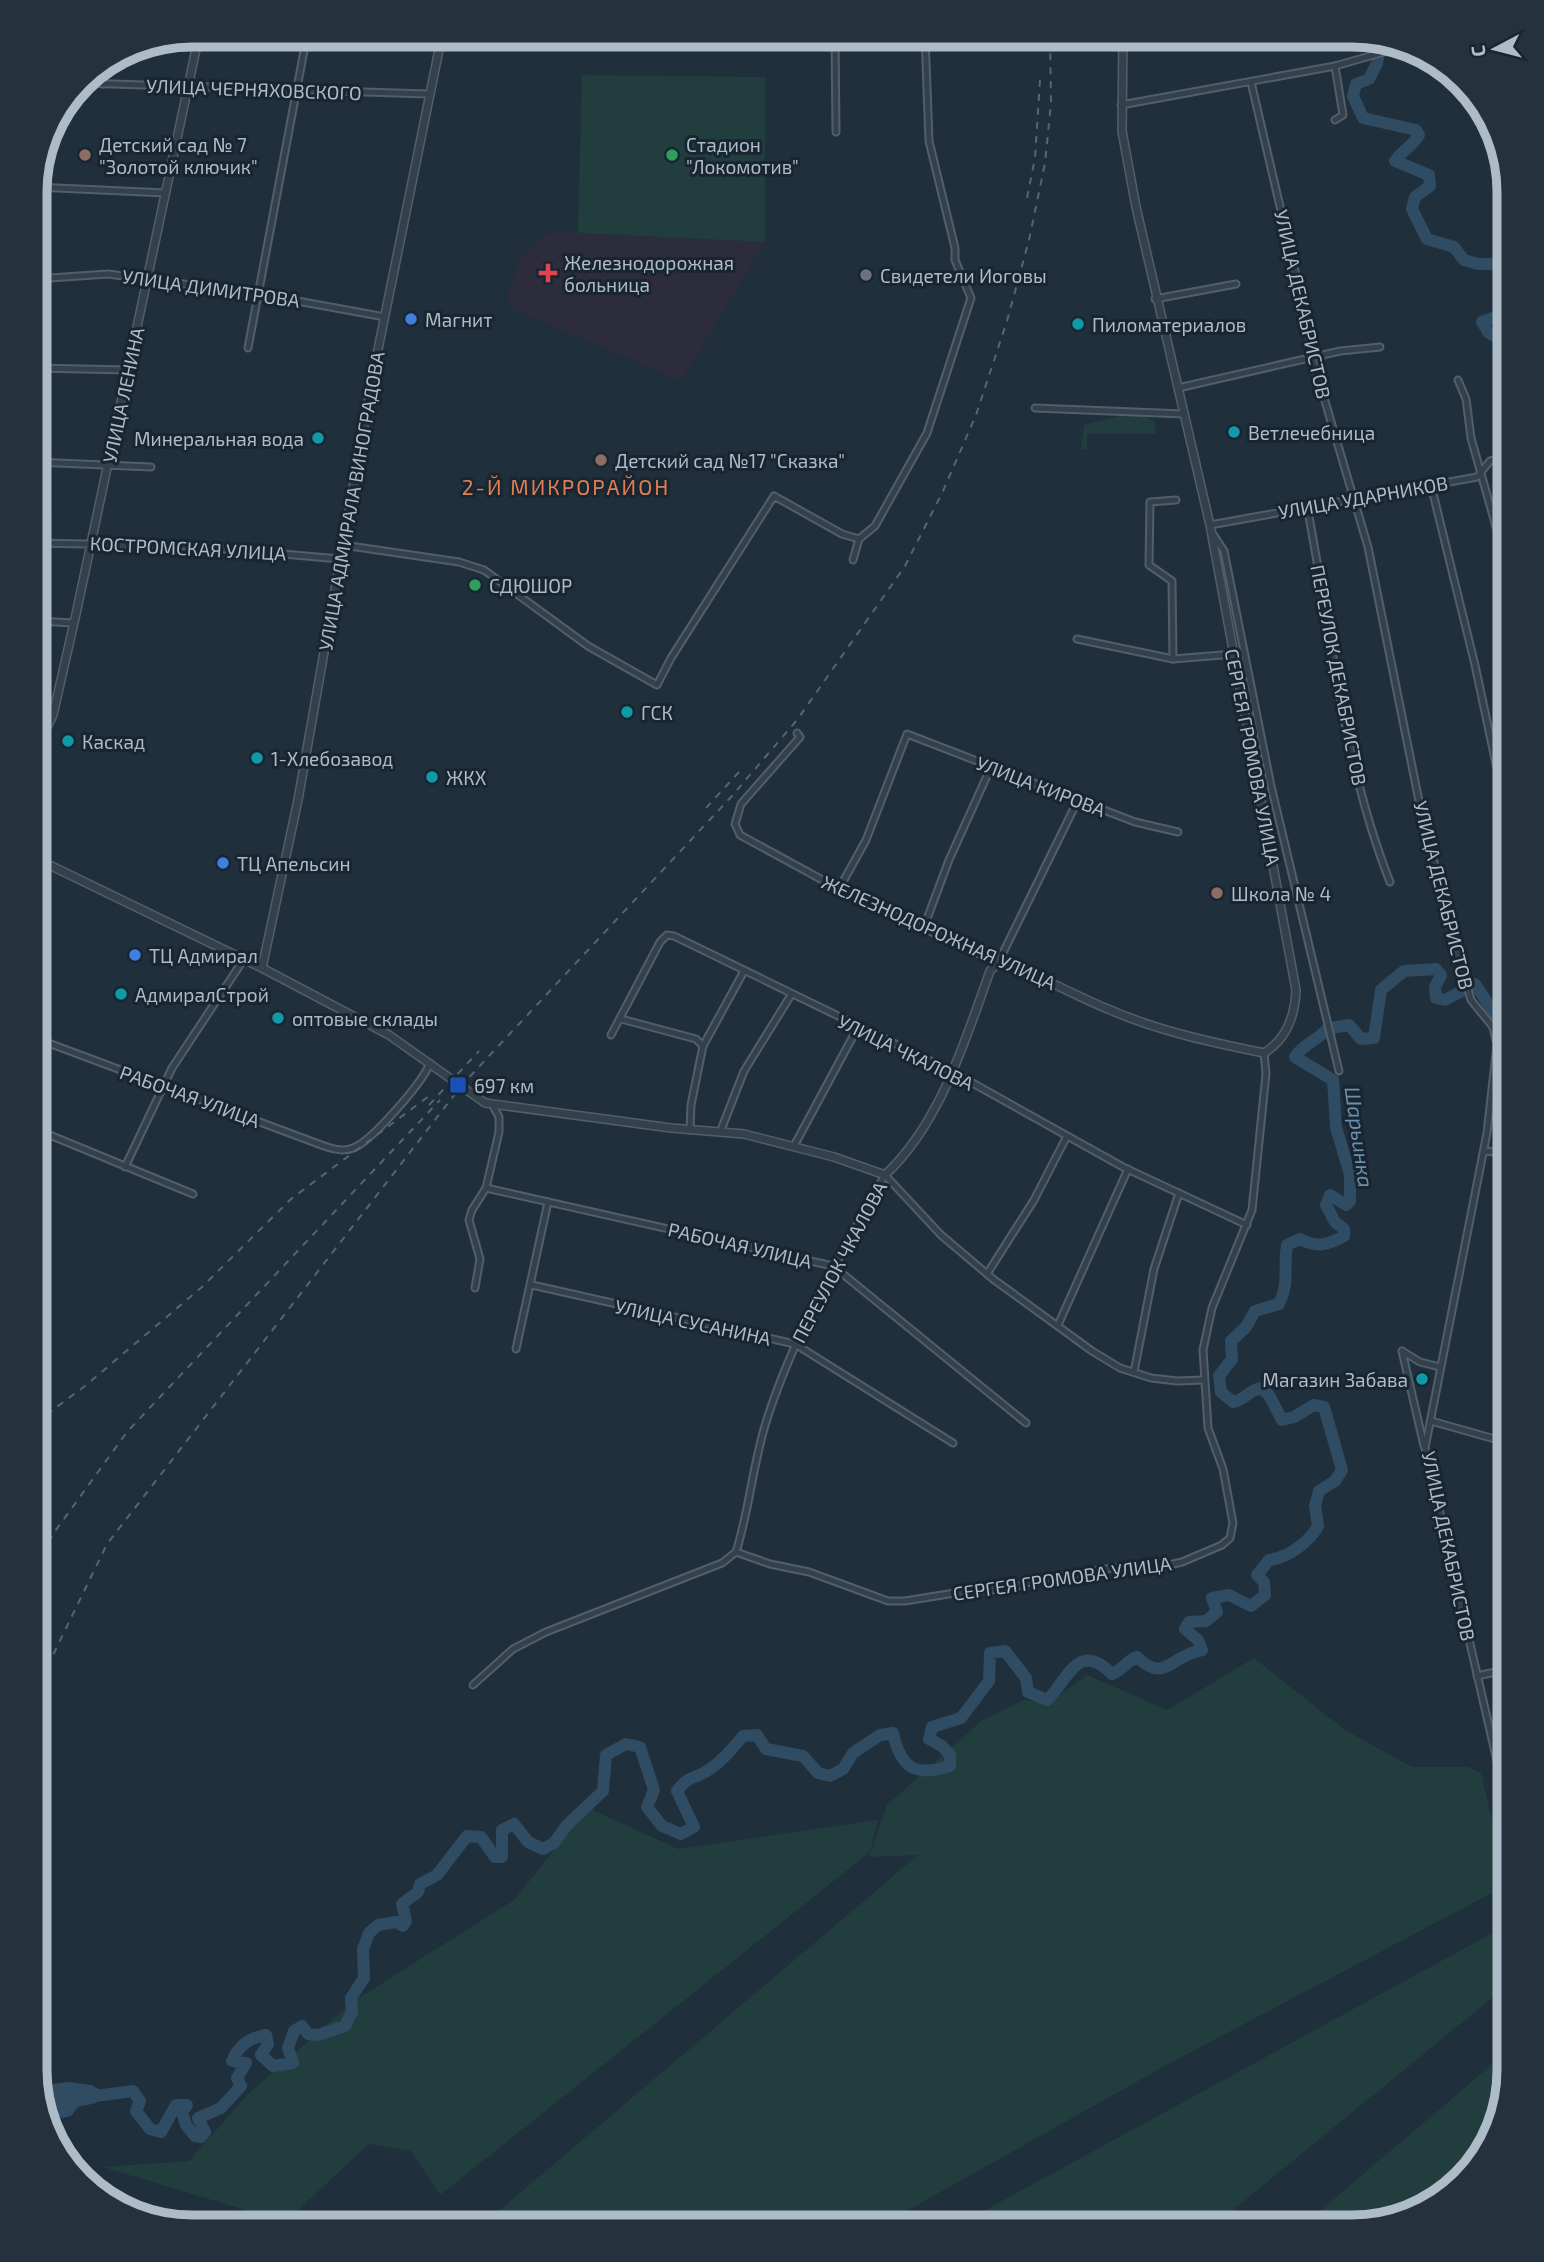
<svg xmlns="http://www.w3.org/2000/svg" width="1544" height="2262" font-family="'Exo 2',sans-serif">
  <rect width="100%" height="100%" fill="#202f3c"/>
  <polygon fill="#2c2c3d" points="554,232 578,233 765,242 681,381 510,308 508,298 520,256 544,236"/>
  <g fill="#223d3d">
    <polygon points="582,75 765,77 765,242 578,233"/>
    <polygon points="1127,414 1140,414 1155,422 1155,434 1087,434 1087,450 1081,449 1084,425"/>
    <polygon points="1254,1658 1345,1730 1412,1767 1468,1767 1481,1773 1507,1885 1172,2062 878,2227 500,2227 494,2215 918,1855 869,1857 887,1805 981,1721 1023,1700 1049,1703 1087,1675 1167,1710"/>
    <polygon points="588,1808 678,1849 878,1820 870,1852 440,2195 411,2151 369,2144 285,2222 103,2167 189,2161 248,2094 354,2001 514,1900"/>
    <polygon points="1509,1924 1509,1984 1212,2227 954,2227"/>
    <polygon points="1509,2050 1509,2070 1488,2149 1430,2206 1352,2227 1301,2227"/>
  </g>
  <polygon fill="#304c63" points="69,2082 92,2085 103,2092 96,2103 78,2107 71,2116 62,2118 45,2107 42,2097 50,2084"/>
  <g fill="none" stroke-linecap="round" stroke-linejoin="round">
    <g stroke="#304c63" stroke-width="12">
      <path d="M1381,42l-4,21 -8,16 -13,5 -3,12 10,22 53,12 3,5c-6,11 -17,15 -24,26l34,14 1,11 -15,11 -3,12 15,30 27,8 10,13 14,4h16l9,7 3,22 3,2"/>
      <polyline points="1509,346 1488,332 1482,322 1509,312"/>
      <polyline points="1331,1028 1349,1025 1361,1039 1374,1038 1381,990 1404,971 1436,969 1441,975 1435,987 1436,998 1445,1000 1475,984 1496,1016 1509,1022"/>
      <path d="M88,2097l45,-6 7,10 -4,10 14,18 11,3 15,-27h11l-5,7 4,13 9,11 6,1 4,-5 -7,-14 23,-10 20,-22 -4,-8 9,-15 -14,-2c7,-16 17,-23 34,-26l2,9 -7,11 12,11 20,-3 -5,-15 6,-17 8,-5 6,8 10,1 27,-9 7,-14 -1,-14 13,-20 -1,-29 6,-16 9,-8 18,-3 7,4 3,-5 -4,-17 16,-12 2,-8 17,-9 30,-39 14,1 14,20h7v-27l12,-6 14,18 15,7 11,-6 13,-18 36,-34 3,-36 20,-11 14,3 14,43 -7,17 15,19 19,8 13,-7 -17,-36c12,-17 18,-11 33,-22 13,-9 22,-20 33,-33l14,-1 9,14 37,7 15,17 12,3 13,-7 10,-16 27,-18 13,-2c8,36 23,44 57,33v-11l-8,-9 -13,-7 3,-12 29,-9 28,-37 1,-28 15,-2 21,27 2,14 19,8c21,-19 30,-61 65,-26 11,-4 14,-13 25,-17 28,27 32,-1 65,-7l-4,-10 -13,-11 4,-7 17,-1 11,-9 -5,-14 17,-3 22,11 14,-11 -1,-13 -7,-7 12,-15c19,-2 40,-18 49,-34l-3,-20 4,-15 16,-10 7,-11 -18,-63 -10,-2 -20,12 -12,3 -13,-25 -8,-7c-12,2 -16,12 -28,14l-12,-10 -2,-16 13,-17 -1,-18 15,-14 9,-16 24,-7c11,-23 4,-34 8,-59l13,-6c17,9 28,6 44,-3v-7l-9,-7 -9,-17 4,-10 16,10 4,-4v-26l-14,-48 -3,-47 -38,-23c8,-13 22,-16 32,-28"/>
    </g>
    <defs>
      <g id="minor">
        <polyline points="835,35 836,132"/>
        <polyline points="1251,82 1309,331 1312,357 1368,547 1422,816 1447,912 1471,1000 1493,1027 1497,1045 1487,1133 1425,1448 1509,1813"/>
        <polyline points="80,83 428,94"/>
        <polyline points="103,84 105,65"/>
        <polyline points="1121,105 1335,66 1398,48"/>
        <polyline points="1335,120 1343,115 1335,66"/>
        <polyline points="35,187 166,193"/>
        <polyline points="35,279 108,274 259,294 385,317"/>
        <polyline points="1155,299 1236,284"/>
        <polyline points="248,348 307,35"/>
        <polyline points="35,368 129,370"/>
        <polyline points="1458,380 1466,399 1471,438 1509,573"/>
        <polyline points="1178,388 1340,351 1380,347"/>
        <polyline points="1035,408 1184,414"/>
        <polyline points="35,462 151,467"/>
        <polyline points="1431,485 1475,665 1509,825"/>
        <path d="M1307,506c24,125 36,257 83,376"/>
        <polyline points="1210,525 1477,477 1490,461 1509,457"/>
        <polyline points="1213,534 1224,551 1271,786 1339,1071"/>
        <polyline points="35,543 192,546 340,559"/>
        <polyline points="343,545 459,562 484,570 588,646 657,685 671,658 774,496 842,534 859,539"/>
        <polyline points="853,560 859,539 875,526 927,433 971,298 955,260 955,248 929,141 925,35"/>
        <polyline points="35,621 74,623"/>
        <polyline points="1077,639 1173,659 1234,654"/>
        <polyline points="1173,659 1172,581 1149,565 1150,502 1176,500"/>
        <polyline points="797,733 800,737 793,745 741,804 735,824 740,835 839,889 998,963 1078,800"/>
        <polyline points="839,889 866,840 907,734 1135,822 1178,832"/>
        <polyline points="924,927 949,860 991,767"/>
        <polyline points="621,1019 696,1039 703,1046"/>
        <polyline points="1493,1027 1509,1031"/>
        <polyline points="611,1035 660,942 667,935 674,936 951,1071 1123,1167 1247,1225"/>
        <path d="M35,1038l281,105c11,4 25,10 37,5 18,-6 71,-67 77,-85"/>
        <polyline points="35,1129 193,1194"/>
        <polyline points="690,1130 691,1105 703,1046 744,971"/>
        <polyline points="721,1130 744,1071 791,995"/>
        <polyline points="794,1146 858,1027"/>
        <polyline points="1484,1151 1509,1153"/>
        <polyline points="125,1167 172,1068 244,959"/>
        <polyline points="486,1188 833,1266 1026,1423"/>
        <polyline points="987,1274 1034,1200 1067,1136"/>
        <polyline points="532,1285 795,1344 953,1443"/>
        <polyline points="475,1288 480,1259 469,1220 472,1210 486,1188 499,1132 499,1117 492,1104"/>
        <polyline points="1058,1325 1128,1169"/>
        <polyline points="516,1349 548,1202"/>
        <polyline points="1402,1351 1424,1446"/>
        <polyline points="1402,1351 1420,1362 1440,1367"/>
        <polyline points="1134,1372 1154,1269 1179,1193"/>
        <polyline points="1431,1421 1509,1443"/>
        <polyline points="736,1552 770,1564 809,1572 888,1601 905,1601 967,1591 1009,1589 1036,1580 1119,1567 1142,1571 1182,1562 1222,1545 1230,1538 1233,1523 1223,1469 1208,1428 1203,1350 1212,1308 1252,1210 1266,1074 1264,1053"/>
        <polyline points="1477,1676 1509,1669"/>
        <path d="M473,1685l40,-36 33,-17 176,-69 14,-11c14,-44 17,-92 32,-136 28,-86 73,-162 117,-241l56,60 52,44 99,72 28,17 31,10 26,3 27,-1"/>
      </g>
      <g id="tertiary">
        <polyline points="35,751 53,715 76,614 199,35"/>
        <path d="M35,858l227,110 127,67 96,68 186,25 73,6 90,23 51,18c55,-51 80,-134 105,-204l8,-8c39,10 73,31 110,46 50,22 102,33 156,44 23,-14 31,-38 32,-63l-86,-465 -74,-318 -14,-76 1,-96"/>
        <polyline points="262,968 298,800 373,374 442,35"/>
      </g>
    </defs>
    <use href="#minor" stroke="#515f6a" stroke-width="9"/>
    <use href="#tertiary" stroke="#515f6a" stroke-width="10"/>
    <use href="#minor" stroke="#34414c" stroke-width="5"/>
    <use href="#tertiary" stroke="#34414c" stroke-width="7"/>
    <g stroke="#556574" stroke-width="2" stroke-dasharray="7 7" stroke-linecap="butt">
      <polyline points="1027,198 1035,158 1040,80"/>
      <polyline points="706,808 739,772"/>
      <polyline points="429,1105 479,1051"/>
      <polyline points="35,1423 85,1386 202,1287 291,1199 433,1093"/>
      <polyline points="35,1567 53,1534 127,1432 440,1100"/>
      <polyline points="35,1692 107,1544 462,1085 731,797 797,720 905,566 943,491 976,415 1007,321 1029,240 1045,163 1051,103 1050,35"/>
    </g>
  </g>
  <g fill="#8d6e63" stroke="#192631" stroke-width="2.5">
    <circle cx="85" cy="155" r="7"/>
    <circle cx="601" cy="460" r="7"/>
    <circle cx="1217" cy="893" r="7"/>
  </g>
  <g fill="#2e9e5b" stroke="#192631" stroke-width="2.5">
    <circle cx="672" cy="155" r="7"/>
    <circle cx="475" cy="585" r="7"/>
  </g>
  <path fill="#e0444e" stroke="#192631" stroke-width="2.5" d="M544.5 262.5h7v7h7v7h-7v7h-7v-7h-7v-7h7z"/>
  <circle fill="#6b7280" stroke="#192631" stroke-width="2.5" cx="866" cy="275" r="7"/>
  <g fill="#3f7fe0" stroke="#192631" stroke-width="2.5">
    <circle cx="411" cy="319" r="7"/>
    <circle cx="223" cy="863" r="7"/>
    <circle cx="135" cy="955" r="7"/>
  </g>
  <g fill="#0f9aa8" stroke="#192631" stroke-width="2.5">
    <circle cx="1078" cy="324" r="7"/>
    <circle cx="1234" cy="432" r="7"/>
    <circle cx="318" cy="438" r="7"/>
    <circle cx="627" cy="712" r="7"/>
    <circle cx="68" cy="741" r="7"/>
    <circle cx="257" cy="758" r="7"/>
    <circle cx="432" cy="777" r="7"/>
    <circle cx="121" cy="994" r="7"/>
    <circle cx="278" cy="1018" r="7"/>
    <circle cx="1422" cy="1379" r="7"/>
  </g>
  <rect fill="#1a4fb4" stroke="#192631" stroke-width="2.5" x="449" y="1076" width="18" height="18" rx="3.5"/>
  <g text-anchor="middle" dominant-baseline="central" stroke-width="6" stroke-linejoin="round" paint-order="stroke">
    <g font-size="19" fill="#aebcc8" stroke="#192631">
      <text transform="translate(254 89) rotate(2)">УЛИЦА ЧЕРНЯХОВСКОГО</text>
      <text transform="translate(211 288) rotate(8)">УЛИЦА ДИМИТРОВА</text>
      <text transform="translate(1303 304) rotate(77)">УЛИЦА ДЕКАБРИСТОВ</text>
      <text transform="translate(123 395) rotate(-78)">УЛИЦА ЛЕНИНА</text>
      <text transform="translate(1363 497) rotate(-10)">УЛИЦА УДАРНИКОВ</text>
      <text transform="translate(351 501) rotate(-80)">УЛИЦА АДМИРАЛА ВИНОГРАДОВА</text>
      <text transform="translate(188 548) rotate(3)">КОСТРОМСКАЯ УЛИЦА</text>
      <text transform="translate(1339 675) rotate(79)">ПЕРЕУЛОК ДЕКАБРИСТОВ</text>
      <text transform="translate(1253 757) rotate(79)">СЕРГЕЯ ГРОМОВА УЛИЦА</text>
      <text transform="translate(1041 786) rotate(21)">УЛИЦА КИРОВА</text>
      <text transform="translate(1444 895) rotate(76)">УЛИЦА ДЕКАБРИСТОВ</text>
      <text transform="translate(939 932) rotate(24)">ЖЕЛЕЗНОДОРОЖНАЯ УЛИЦА</text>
      <text transform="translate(906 1052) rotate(26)">УЛИЦА ЧКАЛОВА</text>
      <text transform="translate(190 1096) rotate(20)">РАБОЧАЯ УЛИЦА</text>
      <text transform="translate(740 1245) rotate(13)">РАБОЧАЯ УЛИЦА</text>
      <text transform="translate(839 1262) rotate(-62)">ПЕРЕУЛОК ЧКАЛОВА</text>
      <text transform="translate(693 1322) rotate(12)">УЛИЦА СУСАНИНА</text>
      <text transform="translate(1449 1546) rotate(78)">УЛИЦА ДЕКАБРИСТОВ</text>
      <text transform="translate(1062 1578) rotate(-8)">СЕРГЕЯ ГРОМОВА УЛИЦА</text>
    </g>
    <g font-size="19" fill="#aebcc8" stroke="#192631" text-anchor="start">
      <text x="99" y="144">Детский сад № 7<tspan x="99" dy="22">"Золотой ключик"</tspan></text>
      <text x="686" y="144">Стадион<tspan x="686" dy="22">"Локомотив"</tspan></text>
      <text x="564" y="262">Железнодорожная<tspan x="564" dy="22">больница</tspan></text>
      <text x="880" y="275">Свидетели Иоговы</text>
      <text x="425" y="319">Магнит</text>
      <text x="1092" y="324">Пиломатериалов</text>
      <text x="1248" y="432">Ветлечебница</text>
      <text x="304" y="438" text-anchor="end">Минеральная вода</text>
      <text x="615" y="460">Детский сад №17 "Сказка"</text>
      <text x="489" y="585">СДЮШОР</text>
      <text x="641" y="712">ГСК</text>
      <text x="82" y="741">Каскад</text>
      <text x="271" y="758">1-Хлебозавод</text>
      <text x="446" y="777">ЖКХ</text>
      <text x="237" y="863">ТЦ Апельсин</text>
      <text x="1231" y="893">Школа № 4</text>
      <text x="149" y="955">ТЦ Адмирал</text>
      <text x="135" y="994">АдмиралСтрой</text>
      <text x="292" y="1018">оптовые склады</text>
      <text x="474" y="1085">697 км</text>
      <text x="1408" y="1379" text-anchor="end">Магазин Забава</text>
    </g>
    <g font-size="21" letter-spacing="2" fill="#de7f54" stroke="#192631">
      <text x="566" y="486">2-Й МИКРОРАЙОН</text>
    </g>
    <g font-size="21" font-style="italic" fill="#6c91af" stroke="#192631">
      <text transform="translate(1360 1137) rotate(82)">Шарьинка</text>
    </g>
  </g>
  <path d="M0 0H1544V2262H0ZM192 47H1352A145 145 0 0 1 1497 192V2070A145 145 0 0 1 1352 2215H192A145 145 0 0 1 47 2070V192A145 145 0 0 1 192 47Z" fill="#25323d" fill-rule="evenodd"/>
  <path fill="none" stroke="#aebcc8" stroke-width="9" d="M192 47H1352A145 145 0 0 1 1497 192V2070A145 145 0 0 1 1352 2215H192A145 145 0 0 1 47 2070V192A145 145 0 0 1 192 47Z"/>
  <g transform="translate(1495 49) rotate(263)" stroke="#192631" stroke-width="5" paint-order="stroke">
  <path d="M0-5L12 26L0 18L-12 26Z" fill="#aebcc8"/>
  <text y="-10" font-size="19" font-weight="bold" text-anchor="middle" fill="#aebcc8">С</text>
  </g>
</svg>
